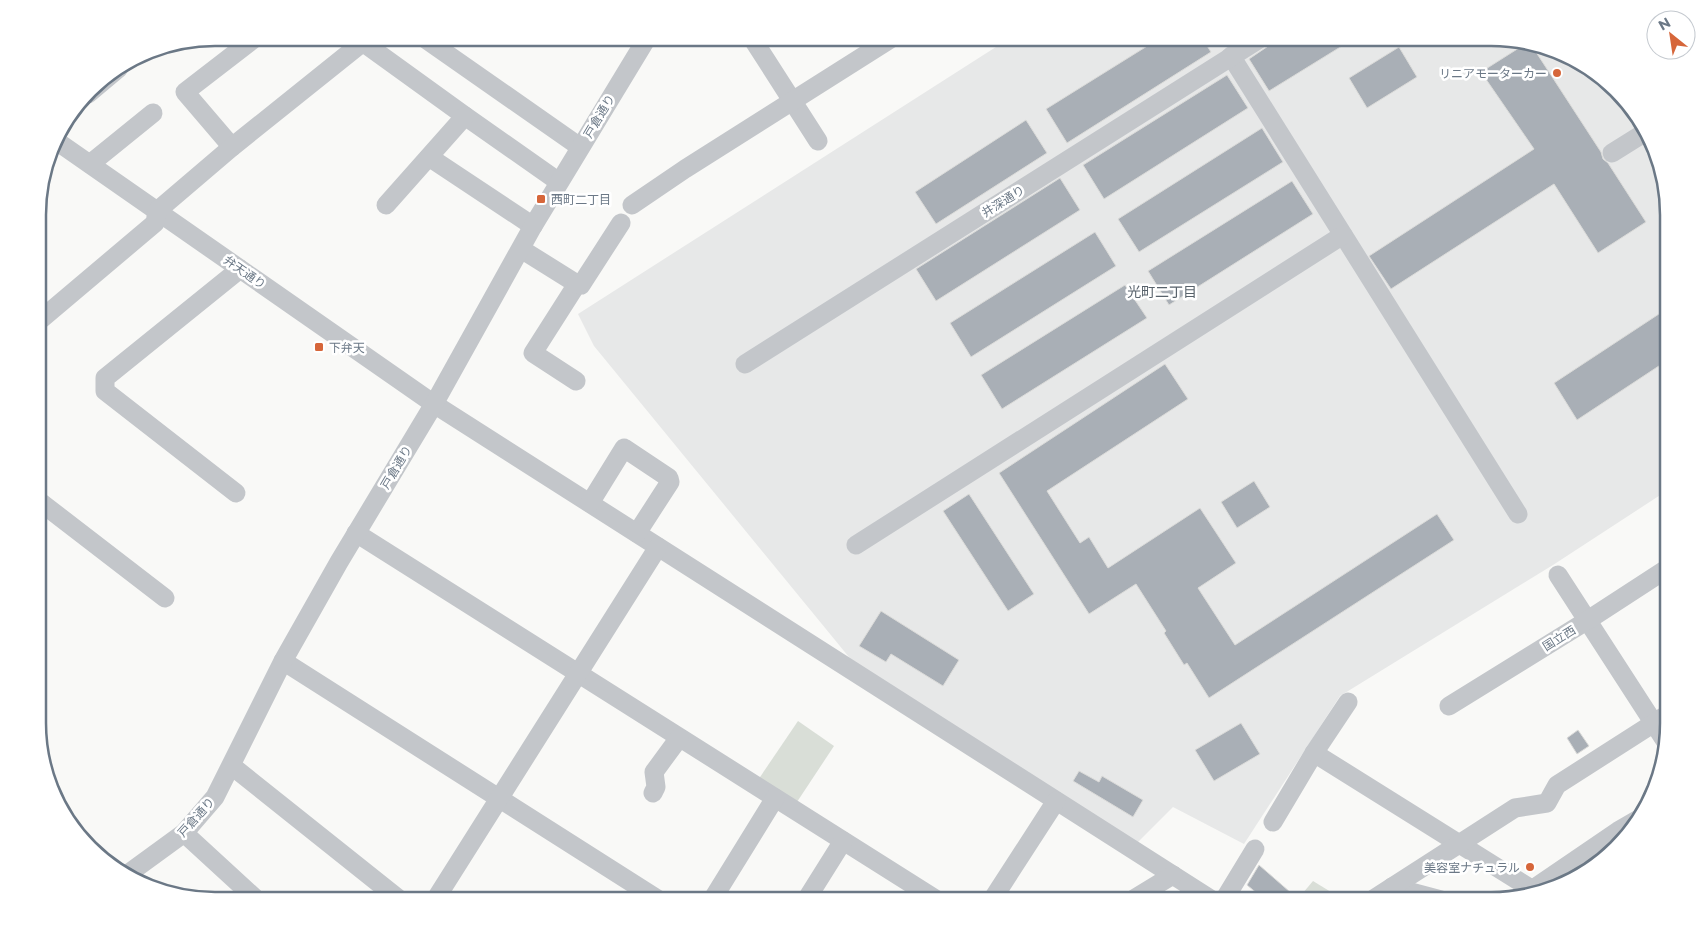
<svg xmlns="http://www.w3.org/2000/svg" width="1706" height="938" font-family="Montserrat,'Noto Sans JP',sans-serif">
  <rect width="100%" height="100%" fill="#f9f9f7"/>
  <polygon fill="#e7e8e8" points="1010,38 1491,38 1579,61 1639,117 1668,203 1668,490 1553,565 1340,696 1244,844 1173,807 1136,844 853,662 594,346 578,314"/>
  <g fill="#d9ded7">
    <polygon points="798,721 834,746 795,805 758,780"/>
    <polygon points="1313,881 1344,900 1297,900"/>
  </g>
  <g fill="#a9afb6" stroke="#dbdbd9">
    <polygon points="1160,38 1202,38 1211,52 1067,143 1046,109"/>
    <polygon points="1280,38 1355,38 1269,91 1249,59"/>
    <polygon points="1522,46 1534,49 1601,152 1603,159 1608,163 1646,222 1598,253 1554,184 1391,289 1369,256 1534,149 1481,72"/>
    <polygon points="1399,47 1417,77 1367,108 1349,78"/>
    <polygon points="1227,75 1248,108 1104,199 1083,165"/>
    <polygon points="1026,120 1047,153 936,224 915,192"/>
    <polygon points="1262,128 1283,162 1139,252 1118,219"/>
    <polygon points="1060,178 1080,210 936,301 916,269"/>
    <polygon points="1292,181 1313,214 1169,305 1148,271"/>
    <polygon points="1095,232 1116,266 971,357 950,323"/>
    <polygon points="1125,285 1147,318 1002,409 981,375"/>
    <polygon points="1668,308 1668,360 1577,420 1554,383"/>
    <polygon points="1165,364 1188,399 1047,491 1080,543 1089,537 1108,568 1200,508 1236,563 1198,588 1235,645 1437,514 1454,540 1209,698 1187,663 1184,665 1164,633 1166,631 1136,584 1089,614 999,473"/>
    <polygon points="1254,481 1270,507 1237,528 1221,502"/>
    <polygon points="969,494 1034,594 1008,611 943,511"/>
    <polygon points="881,611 959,660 943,686 891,654 886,662 859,646"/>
    <polygon points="1241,723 1260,754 1214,781 1195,750"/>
    <polygon points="1578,730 1589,746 1577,754 1567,738"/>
    <polygon points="1079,771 1099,782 1102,776 1143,800 1133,817 1073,781"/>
    <polygon points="1259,865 1290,892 1282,900 1265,900 1247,885"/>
  </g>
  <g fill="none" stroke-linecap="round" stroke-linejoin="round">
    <g stroke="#c3c6ca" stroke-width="19">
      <polyline points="357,38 465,116 559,182"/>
      <polyline points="424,38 580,147"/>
      <polyline points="752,38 818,141"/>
      <polyline points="1231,56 1518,514"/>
      <polyline points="88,94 119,68"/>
      <polyline points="55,140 434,404 1212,900"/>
      <polyline points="232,147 185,92 255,38"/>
      <polyline points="1612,153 1644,133"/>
      <polyline points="429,157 533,226"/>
      <polyline points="90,164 153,113"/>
      <polyline points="386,205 465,116"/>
      <polyline points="632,205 685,169 892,38"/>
      <polyline points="521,249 577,284 533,353 576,381"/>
      <polyline points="577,284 581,285 621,223"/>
      <polyline points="39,321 155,223 157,211 232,147 363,42"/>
      <polyline points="745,364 1261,38"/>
      <polyline points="236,493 105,391 105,378 240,269"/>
      <polyline points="39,501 165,598"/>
      <polyline points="590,503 624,448 669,478 670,482 637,533"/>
      <polyline points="356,533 937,900"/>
      <polyline points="856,545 1343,235"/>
      <polyline points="1558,575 1666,742"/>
      <polyline points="283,661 659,900"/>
      <polyline points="1449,706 1588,620 1668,568"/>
      <polyline points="1314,753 1533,890"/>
      <polyline points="232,766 400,900"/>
      <polyline points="653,793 656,787 654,772 679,738"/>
      <polyline points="1273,822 1314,753 1348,702"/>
      <polyline points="184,833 257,900"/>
      <polyline points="125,876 184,833 215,797 283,661 339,562 434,404 533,226 647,38"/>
      <polyline points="1392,887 1441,900"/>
      <polyline points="1530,891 1618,831 1637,820"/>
      <polyline points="435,900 658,547"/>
      <polyline points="712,900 775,798"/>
      <polyline points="806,900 843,841"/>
      <polyline points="992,900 1056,801"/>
      <polyline points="1132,900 1173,875"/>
      <polyline points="1224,900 1255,849"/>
      <polyline points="1372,900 1515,808 1547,803 1557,785 1668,714"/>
    </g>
  </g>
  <g fill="#d6663a" stroke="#fff" stroke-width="2">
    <circle cx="1557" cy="73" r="5"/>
    <rect x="536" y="194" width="10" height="10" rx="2.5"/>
    <rect x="314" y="342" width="10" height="10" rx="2.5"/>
    <circle cx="1530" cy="867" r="5"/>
  </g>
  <g text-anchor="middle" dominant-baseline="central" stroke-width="5" stroke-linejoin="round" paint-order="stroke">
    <g font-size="12" fill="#6b7886" stroke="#fff" text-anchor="end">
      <text x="1547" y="73">リニアモーターカー</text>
      <text x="551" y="199" text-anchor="start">西町二丁目</text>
      <text x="329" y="347" text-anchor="start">下弁天</text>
      <text x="1520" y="867">美容室ナチュラル</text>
    </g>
    <g font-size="12" fill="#6b7886" stroke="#fff">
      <text transform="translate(599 116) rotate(-59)">戸倉通り</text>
      <text transform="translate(1003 201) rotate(-32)">井深通り</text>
      <text transform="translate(245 272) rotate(35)">弁天通り</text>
      <text transform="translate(396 467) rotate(-59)">戸倉通り</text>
      <text transform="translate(1559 638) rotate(-32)">国立西</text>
      <text transform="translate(196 817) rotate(-48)">戸倉通り</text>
    </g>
    <g font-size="14" fill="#58626b" stroke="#fff">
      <text x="1162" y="292">光町二丁目</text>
    </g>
  </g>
  <path d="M0 0H1706V938H0ZM215 46H1491A169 169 0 0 1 1660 215V723A169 169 0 0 1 1491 892H215A169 169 0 0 1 46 723V215A169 169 0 0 1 215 46Z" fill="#fff" fill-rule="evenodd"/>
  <path fill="none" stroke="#6b7886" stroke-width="2.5" d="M215 46H1491A169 169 0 0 1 1660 215V723A169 169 0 0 1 1491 892H215A169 169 0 0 1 46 723V215A169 169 0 0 1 215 46Z"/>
  <g transform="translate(1671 35) rotate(330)"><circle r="24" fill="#ffffff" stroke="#c4c9cf"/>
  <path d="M0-4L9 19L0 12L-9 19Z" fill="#d6663a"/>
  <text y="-8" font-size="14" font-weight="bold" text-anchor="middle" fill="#6b7886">N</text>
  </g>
</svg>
